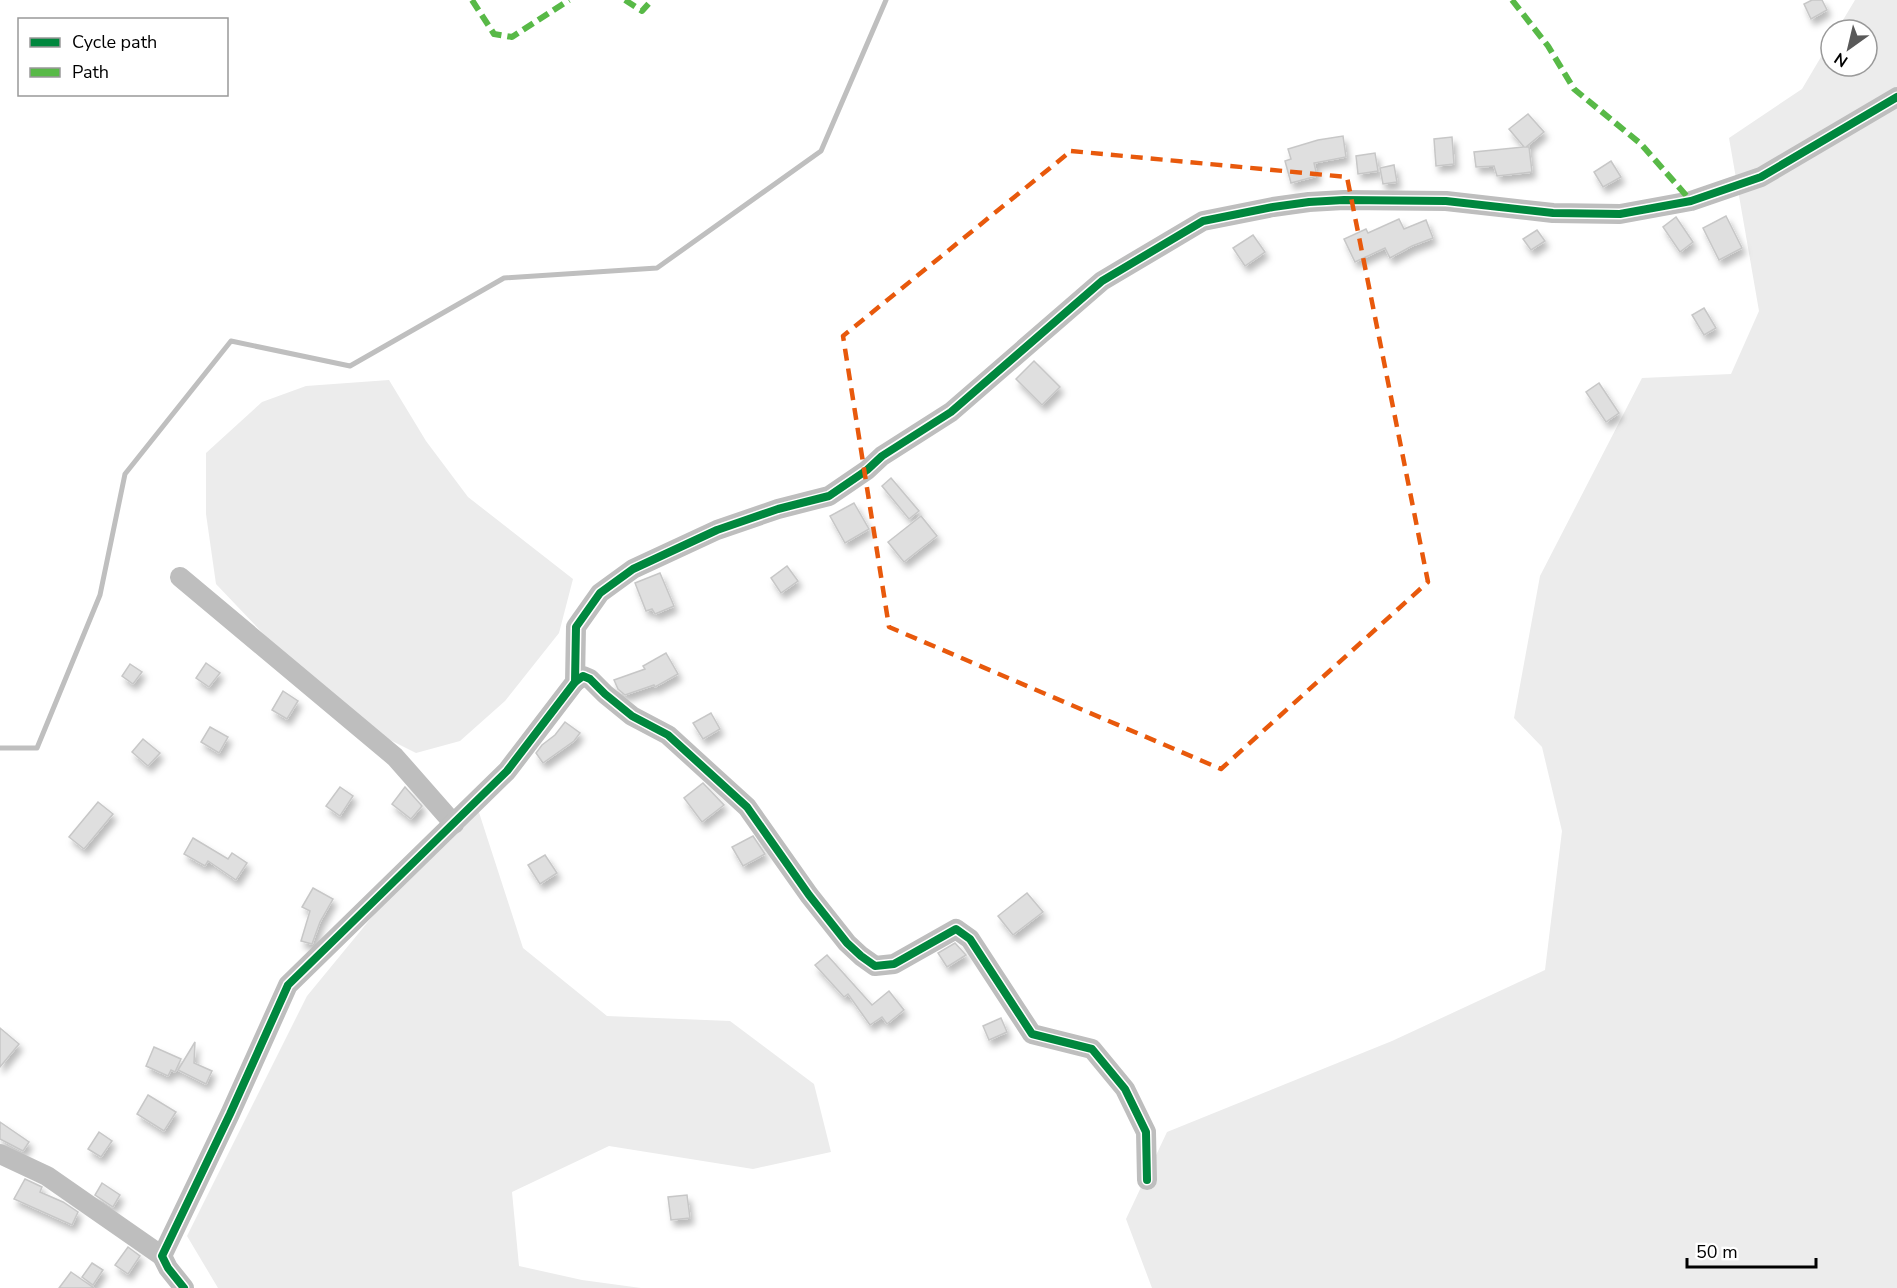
<svg xmlns="http://www.w3.org/2000/svg" width="1897" height="1288" font-family="'Nunito Sans',sans-serif">
  <defs>
    <filter id="shadow"><feDropShadow dx="3.5" dy="6" stdDeviation="3" flood-color="#0004"/></filter>
  </defs>
  <rect width="100%" height="100%" fill="#fff"/>
  <g fill="#ececec">
    <polygon points="1855,0 1897,0 1897,1288 1152,1288 1126,1219 1167,1132 1392,1041 1545,970 1562,831 1542,747 1514,718 1540,576 1642,378 1731,374 1759,311 1729,138 1802,89 1831,40 1831,66 1867,66 1867,30 1837,30"/>
    <polygon points="389,380 426,441 468,497 573,579 559,633 505,701 460,741 416,753 368,729 274,645 216,584 206,514 206,453 262,402 306,386"/>
    <polygon points="473,794 523,948 607,1016 730,1021 814,1084 831,1152 753,1169 609,1146 512,1192 519,1266 582,1280 641,1288 218,1288 187,1236 307,996"/>
  </g>
  <g fill="none" stroke-linecap="round" stroke-linejoin="round">
    <polyline stroke="#bfbfbf" stroke-width="5" points="0,748 37,748 100,595 125,474 231,341 350,366 504,278 657,268 821,151 886,0"/>
  </g>
  <g fill="#dfdfdf" stroke="#c7c7c7" stroke-width="1.5" filter="url(#shadow)">
    <polygon points="1812,0 1822,0 1827,10 1811,19 1804,4"/>
    <polygon points="1528,114 1544,132 1526,147 1529,147 1532,172 1497,176 1494,166 1476,167 1474,152 1524,147 1509,129"/>
    <polygon points="1343,136 1346,157 1314,163 1317,176 1291,183 1285,161 1291,159 1288,149 1318,140"/>
    <polygon points="1452,137 1454,164 1436,166 1434,139"/>
    <polygon points="1375,153 1378,171 1358,174 1356,156"/>
    <polygon points="1611,161 1621,177 1603,187 1594,172"/>
    <polygon points="1394,165 1397,182 1383,184 1380,168"/>
    <polygon points="1726,216 1742,248 1719,260 1703,228"/>
    <polygon points="1676,217 1693,242 1680,252 1663,227"/>
    <polygon points="1399,219 1404,229 1426,220 1433,238 1412,246 1390,258 1385,248 1355,262 1344,239 1366,229 1368,233"/>
    <polygon points="1537,230 1545,241 1531,250 1523,239"/>
    <polygon points="1253,235 1265,252 1245,266 1233,248"/>
    <polygon points="1704,308 1716,328 1704,335 1692,315"/>
    <polygon points="1034,361 1060,387 1042,405 1016,379"/>
    <polygon points="1599,383 1619,413 1606,422 1586,392"/>
    <polygon points="891,478 919,511 909,519 882,486"/>
    <polygon points="854,503 869,529 845,543 830,516"/>
    <polygon points="921,516 937,536 904,562 888,542"/>
    <polygon points="787,566 798,581 781,593 771,578"/>
    <polygon points="660,573 674,606 655,614 652,609 646,611 635,583"/>
    <polygon points="666,653 678,674 655,687 654,685 625,695 618,689 614,680 645,669 643,666"/>
    <polygon points="206,663 220,673 209,687 196,678"/>
    <polygon points="130,664 142,672 133,684 122,676"/>
    <polygon points="283,691 298,701 287,719 272,710"/>
    <polygon points="711,713 720,729 703,739 693,723"/>
    <polygon points="565,722 580,733 574,741 543,763 536,753 542,745 555,735"/>
    <polygon points="210,727 228,737 219,753 201,742"/>
    <polygon points="143,739 160,753 148,766 132,752"/>
    <polygon points="703,783 724,805 702,822 684,798"/>
    <polygon points="340,787 353,796 340,816 326,806"/>
    <polygon points="405,787 422,806 411,819 392,804"/>
    <polygon points="98,802 113,814 84,849 69,837"/>
    <polygon points="753,836 765,854 743,866 732,847"/>
    <polygon points="193,838 228,859 232,853 247,863 236,880 208,861 205,866 184,854"/>
    <polygon points="545,855 557,873 540,884 528,865"/>
    <polygon points="313,888 333,899 320,922 312,944 301,941 310,911 302,907"/>
    <polygon points="1027,893 1043,912 1013,935 998,916"/>
    <polygon points="955,943 966,955 947,967 938,953"/>
    <polygon points="827,955 872,1005 889,991 904,1010 887,1024 882,1017 870,1025 848,994 844,997 815,965"/>
    <polygon points="1001,1018 1007,1032 989,1040 983,1026"/>
    <polygon points="0,1028 19,1044 0,1067"/>
    <polygon points="195,1042 194,1063 212,1071 206,1084 178,1070"/>
    <polygon points="154,1047 181,1059 175,1072 171,1070 168,1076 146,1066"/>
    <polygon points="148,1095 176,1112 164,1131 137,1114"/>
    <polygon points="0,1122 29,1142 23,1151 0,1139"/>
    <polygon points="99,1132 112,1141 101,1157 88,1149"/>
    <polygon points="25,1179 42,1187 40,1192 63,1202 78,1212 72,1225 14,1199"/>
    <polygon points="102,1183 120,1195 113,1207 95,1195"/>
    <polygon points="687,1195 690,1218 671,1220 668,1197"/>
    <polygon points="128,1247 140,1256 128,1274 115,1265"/>
    <polygon points="92,1263 103,1270 93,1285 82,1277"/>
    <polygon points="71,1272 94,1288 59,1288"/>
  </g>
  <g fill="none" stroke-linecap="round" stroke-linejoin="round">
    <g stroke="#bebebe" stroke-width="20">
      <polyline points="180,577 395,757 454,824"/>
      <polyline points="575,682 583,676 590,679 605,694 632,716 668,735 747,807 809,895 847,943 861,956 875,966 894,964 956,929 970,939 1032,1034 1092,1049 1125,1089 1146,1132 1147,1180"/>
      <polyline points="0,1154 47,1176 162,1256"/>
      <polyline points="184,1288 168,1268 162,1256 230,1114 288,985 507,771 575,682 576,627 600,593 633,569 717,530 778,509 829,496 867,470 882,456 951,412 1102,281 1203,221 1273,207 1309,202 1344,200 1446,201 1553,213 1620,214 1691,201 1761,177 1897,97"/>
    </g>
    <g stroke="#58b947" stroke-width="6" stroke-dasharray="12 6" stroke-linecap="butt">
      <polyline points="472,0 494,34 512,37 569,0"/>
      <polyline points="625,0 642,11 652,0"/>
      <polyline points="1512,0 1548,46 1574,89 1641,144 1691,201"/>
    </g>
    <defs>
      <g id="cycleway">
        <polyline points="575,682 583,676 590,679 605,694 632,716 668,735 747,807 809,895 847,943 861,956 875,966 894,964 956,929 970,939 1032,1034 1092,1049 1125,1089 1146,1132 1147,1180"/>
        <polyline points="184,1288 168,1268 162,1256 230,1114 288,985 507,771 575,682 576,627 600,593 633,569 717,530 778,509 829,496 867,470 882,456 951,412 1102,281 1203,221 1273,207 1309,202 1344,200 1446,201 1553,213 1620,214 1691,201 1761,177 1897,97"/>
      </g>
    </defs>
    <use href="#cycleway" stroke="#fff" stroke-width="11"/>
    <use href="#cycleway" stroke="#00873e" stroke-width="8"/>
  </g>
  <path fill="none" stroke="#e8590c" stroke-width="4.5" stroke-dasharray="12 8" stroke-linejoin="round" d="M1071,151l276,26 81,405 -207,187 -332,-142 -46,-291z"/>
  <rect x="18" y="18" width="210" height="78" fill="#ffffff" stroke="#999999" stroke-width="1.5"/>
  <rect x="30" y="38" width="30" height="9" fill="#00873e" stroke="#999999" stroke-width="1.5"/>
  <text x="72" y="48" font-size="18" fill="#000000">Cycle path</text>
  <rect x="30" y="68" width="30" height="9" fill="#58b947" stroke="#999999" stroke-width="1.5"/>
  <text x="72" y="78" font-size="18" fill="#000000">Path</text>
  <g transform="translate(1849 48) rotate(214)"><circle r="28" fill="#ffffff" stroke="#999999" stroke-width="1.5"/>
  <path d="M0-4.5L10 22L0 15L-10 22Z" fill="#595959"/>
  <text y="-9" font-size="16" font-weight="bold" text-anchor="middle" fill="#000000">N</text>
  </g>
  <path d="M1687 1258v9h129v-9" fill="none" stroke="#000000" stroke-width="3"/>
  <text x="1696" y="1258" font-size="18" fill="#000000" stroke="#ffffff" stroke-width="4.5" paint-order="stroke">50 m</text>
</svg>
